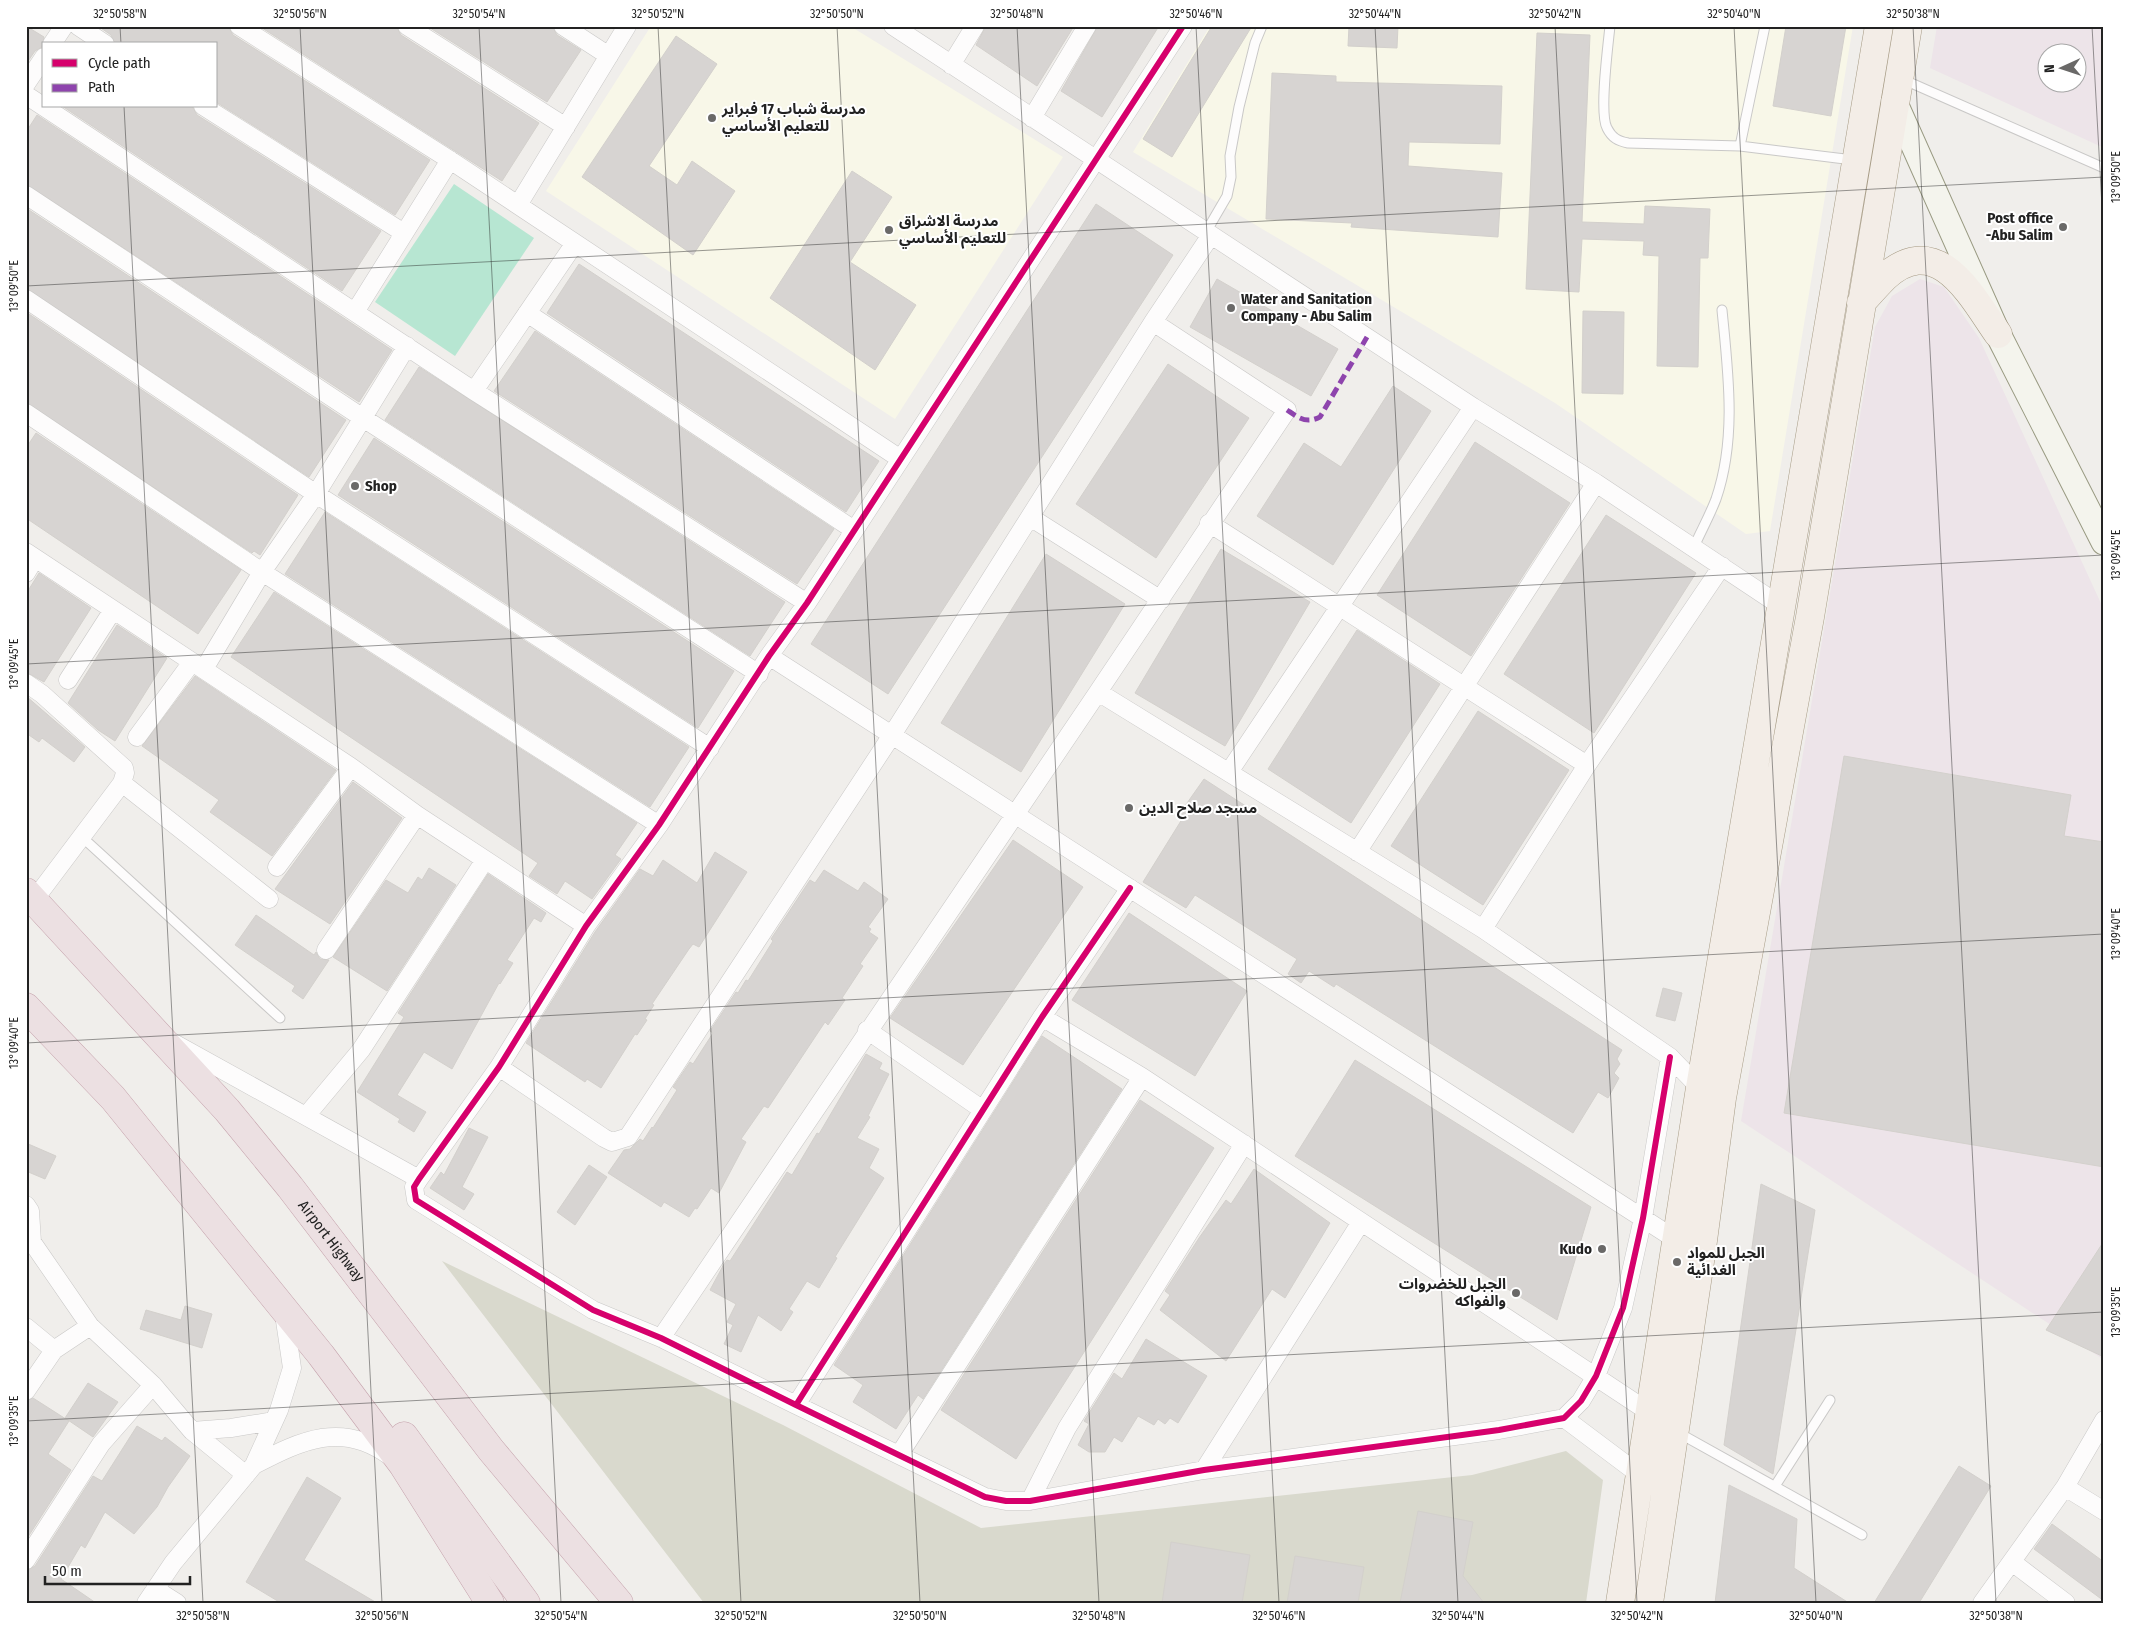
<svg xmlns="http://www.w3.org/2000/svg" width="2130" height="1629" viewBox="0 0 2130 1629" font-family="'Fira Sans Condensed','Noto Sans Arabic',sans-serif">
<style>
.industrial{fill:#ede4e9;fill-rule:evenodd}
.education{fill:#f8f7e8}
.construction{fill:#d9d9cd}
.pitch{fill:#b7e6d2}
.building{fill:#d7d4d2;stroke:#d3d0cc}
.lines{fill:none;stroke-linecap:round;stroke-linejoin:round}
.lane-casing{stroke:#c9c8c7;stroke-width:11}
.street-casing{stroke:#c9c8c7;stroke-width:19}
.secondary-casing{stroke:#999a82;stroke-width:27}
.primary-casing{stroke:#a79c86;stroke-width:29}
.highway-casing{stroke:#c5a2ac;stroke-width:29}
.lane{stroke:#fdfcfc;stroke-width:9}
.street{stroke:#fdfcfc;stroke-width:18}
.secondary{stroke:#f4f4ed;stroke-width:25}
.primary{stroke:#f3ede7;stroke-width:28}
.highway{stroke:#ece0e2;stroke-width:28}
.quiet{stroke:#8e44ad;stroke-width:5;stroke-dasharray:10 5;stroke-linecap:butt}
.cycleway-casing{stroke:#fff;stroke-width:9}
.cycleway{stroke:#d6006c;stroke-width:6}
.ticks{fill:none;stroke:#222;stroke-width:1;stroke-opacity:0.45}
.poi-dot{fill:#6a6968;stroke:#fff;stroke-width:2}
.labels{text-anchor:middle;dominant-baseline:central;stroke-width:4;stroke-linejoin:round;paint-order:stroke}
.poi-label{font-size:15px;font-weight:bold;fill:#222;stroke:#fff;text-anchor:start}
.street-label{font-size:15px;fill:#222;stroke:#fff}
.neatline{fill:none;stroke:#222;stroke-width:2}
.ticks-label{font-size:12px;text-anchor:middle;fill:#222}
</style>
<rect width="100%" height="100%" fill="#f0eeeb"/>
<!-- industrial -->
<path class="industrial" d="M 1937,26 L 2104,26 L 2104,148 L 1930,68 ZM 2048,52 L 2078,52 L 2078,82 L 2048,82 Z
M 1920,279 L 1944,287 L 1979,338 L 2104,610 L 2104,1360 L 1741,1121 L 1875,327 L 1892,296 Z"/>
<!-- education -->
<path class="education" d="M 651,26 L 850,26 L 1063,157 L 895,419 L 546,191 Z
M 1210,26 L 1853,26 L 1770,531 L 1746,534 L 1555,403 L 1133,152 Z"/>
<!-- construction -->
<path class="construction" d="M 442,1261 L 783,1425 L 981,1528 L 1472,1475 L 1566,1451 L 1603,1480 L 1586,1603 L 704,1603 Z"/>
<!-- pitch -->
<path class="pitch" d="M 454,184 L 534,238 L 455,356 L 375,302 Z"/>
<!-- building -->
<path class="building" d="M 26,26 L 44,37 L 42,47 L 35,51 L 26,64 Z
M 98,26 L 228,26 L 233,35 L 430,160 L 395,215 L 216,102 L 216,44 L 115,44 L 111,35 Z
M 259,26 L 396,26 L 401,35 L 539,123 L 502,181 Z
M 427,26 L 552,26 L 557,35 L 581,50 L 547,102 Z
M 986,26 L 1074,26 L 1037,86 L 976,45 Z
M 1098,26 L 1159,26 L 1102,117 L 1061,91 Z
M 1212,26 L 1252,26 L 1172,157 L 1143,139 Z
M 1349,26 L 1398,26 L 1397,48 L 1348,46 Z
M 1786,26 L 1846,26 L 1831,116 L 1773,106 Z
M 1537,33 L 1590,35 L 1582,222 L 1644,224 L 1645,206 L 1710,209 L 1708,258 L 1700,258 L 1698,367 L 1657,366 L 1659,256 L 1643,255 L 1644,241 L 1582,239 L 1579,292 L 1526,289 Z
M 676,36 L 717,64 L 649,166 L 677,185 L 692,161 L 735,191 L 693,255 L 582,177 Z
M 1272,73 L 1336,76 L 1336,82 L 1502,86 L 1500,144 L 1409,142 L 1408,166 L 1502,173 L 1498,237 L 1351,227 L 1352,223 L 1266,219 Z
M 62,106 L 192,106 L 197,115 L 381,231 L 342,291 Z
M 37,115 L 392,350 L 359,402 L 26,184 L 26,132 Z
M 852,171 L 892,197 L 850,262 L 916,305 L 875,370 L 770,298 Z
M 1096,204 L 1173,255 L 888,694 L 811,644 Z
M 26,208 L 346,420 L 309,477 L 26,288 Z
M 579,264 L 879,461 L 846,512 L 547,313 Z
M 1217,279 L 1338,349 L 1311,396 L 1190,327 Z
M 1583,311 L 1624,312 L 1623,394 L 1582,393 Z
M 26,312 L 298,495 L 260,555 L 254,551 L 252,553 L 26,402 Z
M 535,331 L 834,529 L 797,584 L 494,391 Z
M 1168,364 L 1249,418 L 1156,558 L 1076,504 Z
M 419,367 L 785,602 L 750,656 L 385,420 Z
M 1393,386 L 1431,411 L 1333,565 L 1257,516 L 1304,443 L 1341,467 Z
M 36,433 L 241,570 L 198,634 L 26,518 L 26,448 Z
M 374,438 L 734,671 L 698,728 L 338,495 Z
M 1475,442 L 1570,503 L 1471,656 L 1377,595 Z
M 325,512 L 689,747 L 650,807 L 285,574 Z
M 1606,515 L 1696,573 L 1594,733 L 1504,674 Z
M 1221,549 L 1310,602 L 1225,746 L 1135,693 Z
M 1046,554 L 1125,604 L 1021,772 L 941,723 Z
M 39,573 L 91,608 L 44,682 L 26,672 L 26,594 Z
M 274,592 L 637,823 L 615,855 L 621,859 L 592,899 L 565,881 L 557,894 L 529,876 L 538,863 L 231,657 Z
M 117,625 L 167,658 L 115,741 L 98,730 L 68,703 Z
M 1357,630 L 1440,684 L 1351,823 L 1268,769 Z
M 195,676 L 336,770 L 272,856 L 210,812 L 219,800 L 142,746 Z
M 26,696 L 85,747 L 74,762 L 42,738 L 39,742 L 26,733 Z
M 1478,711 L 1569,770 L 1483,905 L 1391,846 Z
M 1844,756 L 2071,795 L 2064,836 L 2104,842 L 2104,1167 L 1784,1113 Z
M 1204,779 L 1622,1050 L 1617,1059 L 1620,1064 L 1614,1073 L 1619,1078 L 1608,1098 L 1598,1092 L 1573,1133 L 1336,984 L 1334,987 L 1309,971 L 1301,983 L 1288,974 L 1297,959 L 1195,895 L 1186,908 L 1143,882 L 1184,816 L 1180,813 Z
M 353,782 L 402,818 L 330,924 L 275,889 Z
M 1013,840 L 1083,887 L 963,1065 L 890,1018 Z
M 715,852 L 747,872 L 699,947 L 693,944 L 689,949 L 652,1004 L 654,1005 L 645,1019 L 647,1020 L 637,1035 L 635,1034 L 601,1088 L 587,1079 L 585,1082 L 526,1043 L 595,932 L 640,869 L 653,876 L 663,860 L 697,883 Z
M 429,868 L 456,885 L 387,991 L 333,957 L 386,880 L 408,893 L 418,877 L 422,880 Z
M 824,870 L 858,891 L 864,882 L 888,899 L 868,927 L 871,929 L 869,932 L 878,938 L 860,964 L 863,966 L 842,998 L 845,1000 L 828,1025 L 825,1022 L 768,1108 L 764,1106 L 741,1139 L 746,1142 L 719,1193 L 711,1188 L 697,1209 L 695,1208 L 689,1217 L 664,1202 L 661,1207 L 608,1173 L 624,1150 L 630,1149 L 640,1139 L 643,1141 L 652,1127 L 653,1128 L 677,1090 L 673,1087 L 690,1062 L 693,1064 L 713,1033 L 710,1031 L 736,992 L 738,993 L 746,980 L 748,981 L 773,941 L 771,939 L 810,880 L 815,883 Z
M 488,874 L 546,913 L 541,922 L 534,918 L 507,960 L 513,963 L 500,984 L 499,983 L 452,1069 L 424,1052 L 397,1095 L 426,1112 L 414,1132 L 398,1122 L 400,1119 L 357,1092 L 404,1017 L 398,1013 Z
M 1129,913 L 1247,991 L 1195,1076 L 1072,1000 Z
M 256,915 L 314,955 L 316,952 L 320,959 L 329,960 L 303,999 L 292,991 L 295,986 L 235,945 Z
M 1663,988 L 1682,993 L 1675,1021 L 1656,1016 Z
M 1042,1036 L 1122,1089 L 923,1399 L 918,1395 L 896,1429 L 853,1402 L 863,1385 L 834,1365 Z
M 866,1054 L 882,1063 L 879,1069 L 889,1074 L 868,1116 L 870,1117 L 857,1138 L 879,1149 L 869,1168 L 884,1178 L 835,1257 L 837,1258 L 819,1288 L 807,1281 L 789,1309 L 793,1312 L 781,1331 L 758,1315 L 741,1352 L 724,1344 L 733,1325 L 727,1322 L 736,1304 L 710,1290 L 724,1264 L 727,1260 L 730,1261 L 787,1172 L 792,1175 L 817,1133 L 819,1134 Z
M 1355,1060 L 1591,1207 L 1557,1320 L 1295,1156 Z
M 1140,1100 L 1214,1148 L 1016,1459 L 941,1410 Z
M 469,1128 L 488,1137 L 462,1187 L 474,1194 L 464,1210 L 430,1188 L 441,1172 L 444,1175 Z
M 26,1143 L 56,1156 L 45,1179 L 26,1171 Z
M 589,1165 L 607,1177 L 575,1225 L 557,1212 Z
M 1254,1169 L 1330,1223 L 1285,1298 L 1272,1289 L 1226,1361 L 1160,1310 L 1170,1295 L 1165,1291 L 1199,1238 L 1226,1200 L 1231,1204 Z
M 1761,1184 L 1815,1210 L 1773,1474 L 1724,1445 Z
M 2104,1241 L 2104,1357 L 2046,1330 Z
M 185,1306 L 212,1314 L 202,1348 L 140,1329 L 146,1310 L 181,1320 Z
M 1146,1339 L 1207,1376 L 1178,1423 L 1170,1418 L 1165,1424 L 1158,1419 L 1154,1425 L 1138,1416 L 1122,1442 L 1114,1437 L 1105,1452 L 1089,1452 L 1078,1445 L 1089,1424 L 1084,1421 L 1114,1373 L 1122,1379 Z
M 88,1383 L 118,1402 L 93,1437 L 65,1418 Z
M 33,1398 L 69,1421 L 48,1454 L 71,1470 L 26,1540 L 26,1401 Z
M 137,1426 L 162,1441 L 165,1437 L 190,1456 L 168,1487 L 157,1507 L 134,1534 L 105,1512 L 85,1548 L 81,1545 L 61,1579 L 96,1603 L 26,1603 L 26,1571 L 35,1566 L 93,1476 L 102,1481 Z
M 1959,1466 L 1991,1486 L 1919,1603 L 1874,1603 Z
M 307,1477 L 341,1498 L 304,1560 L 377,1603 L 281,1603 L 246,1582 Z
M 1729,1485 L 1797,1519 L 1794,1568 L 1849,1603 L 1715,1603 Z
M 1418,1511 L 1473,1522 L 1463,1576 L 1484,1603 L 1400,1603 Z
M 2052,1524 L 2104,1562 L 2104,1601 L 2034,1549 Z
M 1171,1542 L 1250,1555 L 1242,1603 L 1162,1603 Z
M 1295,1556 L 1364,1567 L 1358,1603 L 1287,1603 Z"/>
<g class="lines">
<defs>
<path id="lane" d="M 1610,26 C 1608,46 1599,113 1607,128 C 1612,138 1618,141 1628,143 L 1740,146 L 1853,160
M 1902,79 L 2104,168
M 1740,146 L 1765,26
M 1206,232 L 1227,196 L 1231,177 L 1230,156 L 1239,107 L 1255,43 L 1262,26
M 1694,547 C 1701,531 1710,515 1716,499 C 1737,438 1728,372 1722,310
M 82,837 L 280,1018
M 1677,1432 L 1862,1535
M 1775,1486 L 1830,1400"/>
<path id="street" d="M 78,26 L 105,44
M 239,26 L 450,160 L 899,458
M 407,26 L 566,127
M 563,26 L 609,56
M 893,26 L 1473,407 L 1596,483 L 1781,606
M 52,44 L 64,26
M 951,65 L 975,26
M 26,84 L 44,57
M 26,95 L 474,391 L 807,603
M 203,106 L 404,233
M 1032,118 L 1087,26
M 26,195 L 363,418 L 759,674
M 518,205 L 627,26
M 26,299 L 316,494 L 710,748
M 355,312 L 450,160
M 527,313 L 854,530
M 474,391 L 575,243
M 26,413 L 262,572 L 659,825
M 1030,517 L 1161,600
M 1209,523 L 1587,765
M 26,552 L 351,767 L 417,815 L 586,926
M 26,573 L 35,558
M 769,656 L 1675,1239
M 204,669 L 262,572 L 316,494 L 407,346
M 68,680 L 113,610
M 26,683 L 42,694 L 124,768 L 125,773 L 122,783
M 1098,692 L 1287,410 L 1153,322
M 137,737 L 192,662
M 1229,772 L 1473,407
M 1357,852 L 1596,483
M 277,867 L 351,767
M 1130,888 L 1042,1017 L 796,1405 L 661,1338 L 593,1310 L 416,1200 L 414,1187 L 419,1179 L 499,1067 L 586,926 L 659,825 L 769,656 L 807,603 L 1183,26
M 34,900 L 122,783 L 269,899
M 1483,929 L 1587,765 L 1722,566
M 326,950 L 417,815
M 1042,1017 L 1142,1077 L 1649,1412
M 867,1030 L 983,1110
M 172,1042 L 419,1179
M 499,1067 L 604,1138 L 612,1142 L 628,1137 L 892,735 L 1153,322 L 1211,235
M 306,1116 L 361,1050 L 485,860
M 26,1205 L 30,1211 L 32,1242 L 90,1326 L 153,1385 L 192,1431 L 246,1475
M 26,1327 L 54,1350
M 661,1338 L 1098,692 L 1483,929 L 1670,1057 L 1700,1088 L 1706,1091
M 26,1391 L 54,1350 L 90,1326
M 796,1405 L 985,1497 L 1006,1501 L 1030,1501 L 1204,1470 L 1499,1430 L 1564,1418 L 1581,1401 L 1596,1376 L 1623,1308 L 1643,1218 L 1670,1057
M 1564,1418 L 1640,1475
M 192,1431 L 231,1428 L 274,1421
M 899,1455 L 1142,1077
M 254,1465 C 302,1440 342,1421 390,1456
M 1204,1470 L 1361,1222
M 2065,1487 L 2104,1511
M 1030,1501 L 1067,1428 L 1244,1144
M 26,1560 L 101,1444 L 153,1385
M 2012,1562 L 2066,1603
M 155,1589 L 177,1603
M 146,1603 L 173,1563 L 254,1465 L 279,1410 L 292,1368 L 284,1314
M 1982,1603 L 2065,1487 L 2104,1420"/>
<path id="secondary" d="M 1894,101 L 1998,334 L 2104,542"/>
<path id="primary" d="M 1861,303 C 1869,294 1877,285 1885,277 C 1938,229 1972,297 1998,334
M 1620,1603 L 1700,1088 L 1879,26
M 1649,1603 L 1702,1248 L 1722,1098 L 1810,617 L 1908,26"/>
<g id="highway">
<path id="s1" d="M 26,892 L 227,1110 L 290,1187 L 491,1450 L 619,1603"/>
<path d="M 26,1007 L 113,1098 L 321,1355 L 403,1465 L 490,1603"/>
<path d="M 404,1436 L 526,1603"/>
</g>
</defs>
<!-- lane casing -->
<use href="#lane" class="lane-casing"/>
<!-- street casing -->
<use href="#street" class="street-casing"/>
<!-- secondary casing -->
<use href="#secondary" class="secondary-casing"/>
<!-- primary casing -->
<use href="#primary" class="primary-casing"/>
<!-- highway casing -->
<use href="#highway" class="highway-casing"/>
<!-- lane -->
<use href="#lane" class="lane"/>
<!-- street -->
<use href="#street" class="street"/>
<!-- secondary -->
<use href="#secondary" class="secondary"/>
<!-- primary -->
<use href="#primary" class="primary"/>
<!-- highway -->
<use href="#highway" class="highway"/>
<!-- quiet -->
<path class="quiet" d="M 1287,410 C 1299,418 1306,424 1320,417 L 1367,337"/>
<defs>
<path id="cycleway" d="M 1130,888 L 1042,1017 L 796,1405 L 661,1338 L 593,1310 L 416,1200 L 414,1187 L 419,1179 L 499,1067 L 586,926 L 659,825 L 769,656 L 807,603 L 1183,26
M 796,1405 L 985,1497 L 1006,1501 L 1030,1501 L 1204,1470 L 1499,1430 L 1564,1418 L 1581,1401 L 1596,1376 L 1623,1308 L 1643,1218 L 1670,1057"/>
</defs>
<!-- cycleway casing -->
<use href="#cycleway" class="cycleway-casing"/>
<!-- cycleway -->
<use href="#cycleway" class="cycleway"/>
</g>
<!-- ticks -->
<path class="ticks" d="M 120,26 L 121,44M 300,26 L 382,1603M 479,26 L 561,1603M 658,26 L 741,1603M 837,26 L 920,1603M 1017,26 L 1099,1603M 1196,26 L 1279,1603M 1375,26 L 1458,1603M 1555,26 L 1637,1603M 1734,26 L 1816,1603M 1913,26 L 1996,1603M 2092,26 L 2104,243M 124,106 L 203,1603M 26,286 L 2104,177M 26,664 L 2104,555M 26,1043 L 2104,934M 26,1421 L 2104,1312"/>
<!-- markers -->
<g class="poi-dot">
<circle cx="712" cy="118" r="5"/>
<circle cx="2063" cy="227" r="5"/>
<circle cx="889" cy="230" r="5"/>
<circle cx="1231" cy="308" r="5"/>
<circle cx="355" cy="486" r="5"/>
<circle cx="1129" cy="808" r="5"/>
<circle cx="1602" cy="1249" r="5"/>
<circle cx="1677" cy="1262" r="5"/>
<circle cx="1516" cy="1293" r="5"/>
</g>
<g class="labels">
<!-- poi labels -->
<g class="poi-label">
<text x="722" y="109">مدرسة شباب 17 فبراير<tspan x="722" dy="17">للتعليم الأساسي</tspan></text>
<text x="2053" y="218" text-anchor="end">Post office<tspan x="2053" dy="17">-Abu Salim</tspan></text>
<text x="899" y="221">مدرسة الاشراق<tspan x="899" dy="17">للتعليم الأساسي</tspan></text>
<text x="1241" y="299">Water and Sanitation<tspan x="1241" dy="17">Company - Abu Salim</tspan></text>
<text x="365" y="486">Shop</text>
<text x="1139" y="808">مسجد صلاح الدين</text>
<text x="1592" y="1249" text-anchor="end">Kudo</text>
<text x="1687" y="1253">الجبل للمواد<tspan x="1687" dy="17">الغدائية</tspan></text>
<text x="1506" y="1284" text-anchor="end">الجبل للخضروات<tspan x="1506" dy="17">والفواكه</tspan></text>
</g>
<!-- street labels -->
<g class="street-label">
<text stroke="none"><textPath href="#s1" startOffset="464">Airport Highway</textPath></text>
</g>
</g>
<!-- border -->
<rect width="2130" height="1629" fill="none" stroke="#ffffff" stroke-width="55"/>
<!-- legend -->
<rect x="42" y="42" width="175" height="65" fill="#ffffff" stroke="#a7a7a7"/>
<rect x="52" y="59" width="25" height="8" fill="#d6006c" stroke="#a7a7a7"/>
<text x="88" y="68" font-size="15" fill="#222222">Cycle path</text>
<rect x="52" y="84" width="25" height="8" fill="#8e44ad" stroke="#a7a7a7"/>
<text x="88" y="92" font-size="15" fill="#222222">Path</text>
<!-- north arrow -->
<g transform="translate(2062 68) rotate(267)"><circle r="24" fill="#ffffff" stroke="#a7a7a7"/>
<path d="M0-4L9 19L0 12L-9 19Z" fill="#6a6968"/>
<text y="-8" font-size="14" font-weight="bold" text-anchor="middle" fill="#222222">N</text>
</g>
<!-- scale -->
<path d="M45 1576v8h145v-8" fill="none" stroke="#222222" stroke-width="2.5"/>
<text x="52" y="1576" font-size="15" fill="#222222" stroke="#ffffff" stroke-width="4" paint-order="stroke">50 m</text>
<rect x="28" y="28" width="2074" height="1574" class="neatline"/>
<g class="ticks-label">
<text x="120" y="18">32°50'58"N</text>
<text x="300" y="18">32°50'56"N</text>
<text x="479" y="18">32°50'54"N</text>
<text x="658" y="18">32°50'52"N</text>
<text x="837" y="18">32°50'50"N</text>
<text x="1017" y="18">32°50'48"N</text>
<text x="1196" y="18">32°50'46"N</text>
<text x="1375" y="18">32°50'44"N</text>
<text x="1555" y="18">32°50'42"N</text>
<text x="1734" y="18">32°50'40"N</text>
<text x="1913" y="18">32°50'38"N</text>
<text transform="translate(2116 177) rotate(-90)" y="4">13°09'50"E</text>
<text transform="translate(14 286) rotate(-90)" y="4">13°09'50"E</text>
<text transform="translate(2116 555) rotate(-90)" y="4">13°09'45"E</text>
<text transform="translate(14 664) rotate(-90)" y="4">13°09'45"E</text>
<text transform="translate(2116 934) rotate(-90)" y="4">13°09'40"E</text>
<text transform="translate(14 1043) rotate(-90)" y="4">13°09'40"E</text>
<text transform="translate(2116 1312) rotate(-90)" y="4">13°09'35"E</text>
<text transform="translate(14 1421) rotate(-90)" y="4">13°09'35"E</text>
<text x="203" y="1620">32°50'58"N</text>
<text x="382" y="1620">32°50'56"N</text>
<text x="561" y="1620">32°50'54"N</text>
<text x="741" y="1620">32°50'52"N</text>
<text x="920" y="1620">32°50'50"N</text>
<text x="1099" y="1620">32°50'48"N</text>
<text x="1279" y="1620">32°50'46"N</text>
<text x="1458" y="1620">32°50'44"N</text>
<text x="1637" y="1620">32°50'42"N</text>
<text x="1816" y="1620">32°50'40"N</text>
<text x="1996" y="1620">32°50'38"N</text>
</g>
</svg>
